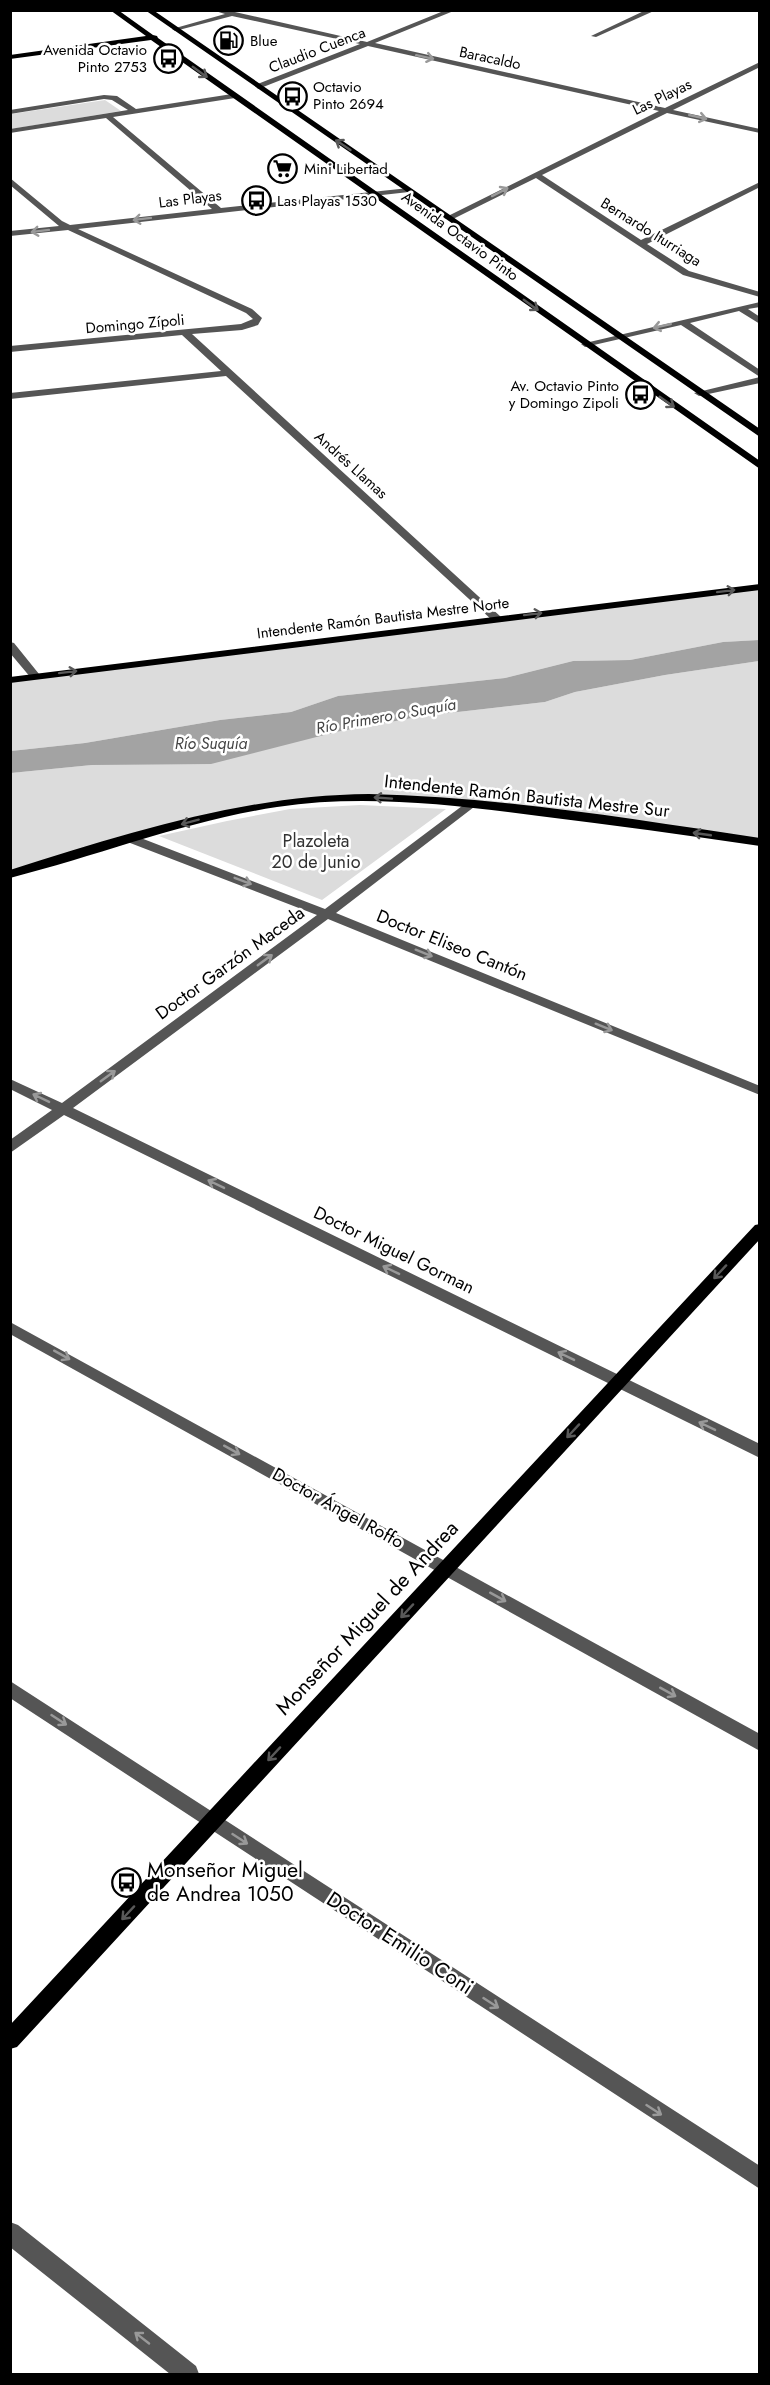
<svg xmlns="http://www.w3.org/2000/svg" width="770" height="2385" viewBox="0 0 770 2385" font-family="Jost,sans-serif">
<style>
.green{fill:#dcdcdc}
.water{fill:#a3a3a3}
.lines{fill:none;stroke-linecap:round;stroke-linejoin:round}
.minor{fill:#555;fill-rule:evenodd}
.major{fill:#000;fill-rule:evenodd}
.oneway{stroke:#999}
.oneway2{stroke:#595959}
.labels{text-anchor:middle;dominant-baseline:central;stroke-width:5;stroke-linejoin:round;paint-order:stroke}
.far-poi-label{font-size:15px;fill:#000;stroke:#fff;text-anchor:start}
.far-street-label{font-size:15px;fill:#000;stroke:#fff}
.far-water-label{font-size:16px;font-style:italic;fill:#444;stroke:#fff}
.street-label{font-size:18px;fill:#000;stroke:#fff}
.park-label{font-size:18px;fill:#333;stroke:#fff}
.near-street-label{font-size:21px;fill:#000;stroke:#fff}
.near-poi-label{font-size:21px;fill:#000;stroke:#fff;text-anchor:start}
</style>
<rect width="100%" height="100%" fill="#fff"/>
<!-- green -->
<path class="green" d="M 105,100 L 121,111 L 11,129 L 11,114 Z
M 759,587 L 759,640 L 723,642 L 630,660 L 573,661 L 505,678 L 338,696 L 291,712 L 220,720 L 85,743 L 11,751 L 11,680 Z
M 759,661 L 759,842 L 470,804 L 318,799 L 204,818 L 11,874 L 11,773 L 92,765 L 336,732 L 423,716 L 545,702 L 575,692 L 665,675 Z
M 360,805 L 446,809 L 322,900 L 159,836 L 227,821 L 290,809 Z"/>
<!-- water -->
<path class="water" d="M 759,640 L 759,661 L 665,675 L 575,692 L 545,702 L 423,716 L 336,732 L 211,764 L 92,765 L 11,773 L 11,751 L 85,743 L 220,720 L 291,712 L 338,696 L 505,678 L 573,661 L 630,660 L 723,642 Z"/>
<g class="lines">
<!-- minor -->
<path class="minor" d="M 212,10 L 226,10 L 367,42 L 446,10 L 456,10 L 375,43 L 665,108 L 760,62 L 760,67 L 673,110 L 760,129 L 760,133 L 667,113 L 542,175 L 641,240 L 760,182 L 760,187 L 647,244 L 689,271 L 760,292 L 760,297 L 683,275 L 536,178 L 451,220 L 444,218 L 659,111 L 368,46 L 258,89 L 255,85 L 360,44 L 232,16 L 175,31 L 172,29 L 225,14 Z
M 646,10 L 656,10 L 596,37 L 591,36 Z
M 232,94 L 235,98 L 113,117 L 221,208 L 409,188 L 413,190 L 409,192 L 78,229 L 252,309 L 262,318 L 258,325 L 242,330 L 192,334 L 501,617 L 501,621 L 493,621 L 226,376 L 10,399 L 10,393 L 221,371 L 182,335 L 10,352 L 10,346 L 241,324 L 253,319 L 246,313 L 68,230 L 10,236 L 10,231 L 59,226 L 10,185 L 10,178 L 62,221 L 70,225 L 212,209 L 106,118 L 10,133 L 10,129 L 128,110 L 112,100 L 104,99 L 10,114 L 10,110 L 104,95 L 117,96 L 136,109 Z
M 760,302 L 760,307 L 748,309 L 760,317 L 760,324 L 739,311 L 690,323 L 760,370 L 760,377 L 681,325 L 585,347 L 581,344 Z
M 760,377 L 760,383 L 699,396 L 694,393 Z
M 10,642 L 14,643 L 39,674 L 39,678 L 31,678 L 10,653 Z
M 470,800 L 474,801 L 474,807 L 336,913 L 760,1086 L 760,1095 L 328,919 L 73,1108 L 760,1444 L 760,1458 L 64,1115 L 10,1153 L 10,1140 L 52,1110 L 10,1089 L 10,1079 L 62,1103 L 317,915 L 125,841 L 123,838 L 125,835 L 133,835 L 325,909 Z
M 10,1322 L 760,1734 L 760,1751 L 10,1334 Z
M 10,1681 L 760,2166 L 760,2189 L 10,1698 Z
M 10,2222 L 18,2225 L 196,2366 L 199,2374 L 170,2374 L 10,2247 Z"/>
<!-- major -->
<path class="major" d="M 110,10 L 118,10 L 153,35 L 157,36 L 158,38 L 760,461 L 760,469 L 151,40 L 10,59 L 10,55 L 146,36 Z
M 145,10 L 153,10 L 760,429 L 760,437 Z
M 760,584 L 760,590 L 10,683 L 10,677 Z
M 369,794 C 500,797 631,819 760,838 L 760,846 C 686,835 613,825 539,816 C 453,805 365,794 277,807 C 185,821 100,855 10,878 L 10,870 C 128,833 245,795 369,794 Z
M 760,1224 L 760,1239 L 17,2047 L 10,2049 L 10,2025 L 755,1225 Z"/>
</g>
<!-- one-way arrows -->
<defs><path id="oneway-shaft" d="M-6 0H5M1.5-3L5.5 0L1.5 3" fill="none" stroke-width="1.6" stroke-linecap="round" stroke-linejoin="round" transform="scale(1.5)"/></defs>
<g class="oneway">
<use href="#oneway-shaft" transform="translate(425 57) rotate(12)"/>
<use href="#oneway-shaft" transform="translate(698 117) rotate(13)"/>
<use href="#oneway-shaft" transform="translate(500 192) rotate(-27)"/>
<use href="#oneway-shaft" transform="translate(142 219) rotate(173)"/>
<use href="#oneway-shaft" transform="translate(40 231) rotate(173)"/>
<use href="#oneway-shaft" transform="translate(662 326) rotate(167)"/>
<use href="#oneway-shaft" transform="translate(243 881) rotate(21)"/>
<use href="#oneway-shaft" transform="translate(424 953) rotate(22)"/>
<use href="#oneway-shaft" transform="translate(265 960) rotate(-36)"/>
<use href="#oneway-shaft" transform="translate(604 1027) rotate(22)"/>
<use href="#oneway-shaft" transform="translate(108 1076) rotate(-36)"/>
<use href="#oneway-shaft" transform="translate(41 1098) rotate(-154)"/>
<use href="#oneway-shaft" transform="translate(216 1184) rotate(-154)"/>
<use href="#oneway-shaft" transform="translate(391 1270) rotate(-154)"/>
<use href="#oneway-shaft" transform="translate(62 1355) rotate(29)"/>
<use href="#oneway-shaft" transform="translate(566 1356) rotate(-154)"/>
<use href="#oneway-shaft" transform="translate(707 1426) rotate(-154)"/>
<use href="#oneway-shaft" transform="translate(232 1450) rotate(29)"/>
<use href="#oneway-shaft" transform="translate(498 1597) rotate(29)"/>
<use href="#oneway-shaft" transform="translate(668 1692) rotate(29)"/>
<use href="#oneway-shaft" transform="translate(59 1720) rotate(33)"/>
<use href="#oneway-shaft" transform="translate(240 1839) rotate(33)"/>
<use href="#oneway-shaft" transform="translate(491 2003) rotate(33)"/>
<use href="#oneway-shaft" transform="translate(654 2110) rotate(33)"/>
<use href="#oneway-shaft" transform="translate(142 2338) rotate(-142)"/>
</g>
<g class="oneway2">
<use href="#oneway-shaft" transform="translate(200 72) rotate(36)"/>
<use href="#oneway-shaft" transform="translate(343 145) rotate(-146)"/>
<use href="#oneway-shaft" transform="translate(531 305) rotate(36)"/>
<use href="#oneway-shaft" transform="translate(667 402) rotate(35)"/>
<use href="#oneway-shaft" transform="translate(726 591) rotate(-7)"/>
<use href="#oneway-shaft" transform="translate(533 614) rotate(-7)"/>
<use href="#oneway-shaft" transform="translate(68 672) rotate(-7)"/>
<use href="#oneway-shaft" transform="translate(383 798) rotate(-176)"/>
<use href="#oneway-shaft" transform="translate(190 822) rotate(165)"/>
<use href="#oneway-shaft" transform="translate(702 834) rotate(-172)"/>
<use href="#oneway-shaft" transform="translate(720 1272) rotate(133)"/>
<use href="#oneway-shaft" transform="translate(573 1431) rotate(133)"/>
<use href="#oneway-shaft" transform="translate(407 1611) rotate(133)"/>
<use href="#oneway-shaft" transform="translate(274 1754) rotate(133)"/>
<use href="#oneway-shaft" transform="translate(128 1913) rotate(133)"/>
</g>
<!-- icons -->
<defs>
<symbol id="fuel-ring" viewBox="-11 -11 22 22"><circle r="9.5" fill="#fff" stroke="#000" stroke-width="1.5"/><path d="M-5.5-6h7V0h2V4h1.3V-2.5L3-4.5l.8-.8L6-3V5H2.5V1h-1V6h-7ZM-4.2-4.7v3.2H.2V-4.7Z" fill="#000"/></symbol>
<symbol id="bus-ring" viewBox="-11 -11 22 22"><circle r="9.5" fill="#fff" stroke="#000" stroke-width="1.5"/><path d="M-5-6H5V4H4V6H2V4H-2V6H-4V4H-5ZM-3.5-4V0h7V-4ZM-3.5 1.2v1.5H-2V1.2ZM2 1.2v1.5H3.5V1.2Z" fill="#000"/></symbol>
<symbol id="supermarket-ring" viewBox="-11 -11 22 22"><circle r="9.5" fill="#fff" stroke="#000" stroke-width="1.5"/><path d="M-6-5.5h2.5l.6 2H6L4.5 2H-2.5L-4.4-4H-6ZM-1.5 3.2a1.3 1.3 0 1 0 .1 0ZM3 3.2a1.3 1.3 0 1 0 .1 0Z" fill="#000"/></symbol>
</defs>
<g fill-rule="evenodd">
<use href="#fuel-ring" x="212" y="24" width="33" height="33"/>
<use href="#bus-ring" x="152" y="42" width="33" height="33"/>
<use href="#bus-ring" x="276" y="80" width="33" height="33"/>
<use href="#supermarket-ring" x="266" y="152" width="33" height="33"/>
<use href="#bus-ring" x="240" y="184" width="33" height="33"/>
<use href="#bus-ring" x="624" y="378" width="33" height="33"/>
<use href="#bus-ring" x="110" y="1866" width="33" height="33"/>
</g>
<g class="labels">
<!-- far-poi labels -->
<g class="far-poi-label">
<text x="250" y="41">Blue</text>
<text x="147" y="50" text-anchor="end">Avenida Octavio<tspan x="147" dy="17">Pinto 2753</tspan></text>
<text x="313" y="87">Octavio<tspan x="313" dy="17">Pinto 2694</tspan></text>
<text x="304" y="169">Mini Libertad</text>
<text x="277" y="201">Las Playas 1530</text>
<text x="619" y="386" text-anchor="end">Av. Octavio Pinto<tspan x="619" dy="17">y Domingo Zipoli</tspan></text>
</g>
<!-- far-street labels -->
<g class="far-street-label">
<text transform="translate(317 50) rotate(-21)">Claudio Cuenca</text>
<text transform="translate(490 58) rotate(12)">Baracaldo</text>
<text transform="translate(662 97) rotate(-26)">Las Playas</text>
<text transform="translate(190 199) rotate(-7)">Las Playas</text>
<text transform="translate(651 232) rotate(32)">Bernardo Iturriaga</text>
<text transform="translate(460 236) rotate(36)">Avenida Octavio Pinto</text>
<text transform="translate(135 324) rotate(-5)">Domingo Zípoli</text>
<text transform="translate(351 465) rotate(42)">Andrés Llamas</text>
<text transform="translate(383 618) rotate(-7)">Intendente Ramón Bautista Mestre Norte</text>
</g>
<!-- far-water labels -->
<g class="far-water-label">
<text transform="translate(386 716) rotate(-10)">Río Primero o Suquía</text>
<text x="211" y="743">Río Suquía</text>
</g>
<!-- street labels -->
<g class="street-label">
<text transform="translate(527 796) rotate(6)">Intendente Ramón Bautista Mestre Sur</text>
<text transform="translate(452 945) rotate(22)">Doctor Eliseo Cantón</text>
<text transform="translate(230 963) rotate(-36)">Doctor Garzón Maceda</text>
<text transform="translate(394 1250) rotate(26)">Doctor Miguel Gorman</text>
<text transform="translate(338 1508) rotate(29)">Doctor Ángel Roffo</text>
</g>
<!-- park labels -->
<g class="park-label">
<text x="316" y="841">Plazoleta<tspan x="316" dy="21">20 de Junio</tspan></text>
</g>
<!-- near-street labels -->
<g class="near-street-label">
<text transform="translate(367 1618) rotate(-47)">Monseñor Miguel de Andrea</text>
<text transform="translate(400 1943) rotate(33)">Doctor Emilio Coni</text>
</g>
<!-- near-poi labels -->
<g class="near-poi-label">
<text x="147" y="1870">Monseñor Miguel<tspan x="147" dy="24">de Andrea 1050</tspan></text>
</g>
</g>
<!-- border -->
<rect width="770" height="2385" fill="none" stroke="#000000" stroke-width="24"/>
</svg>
